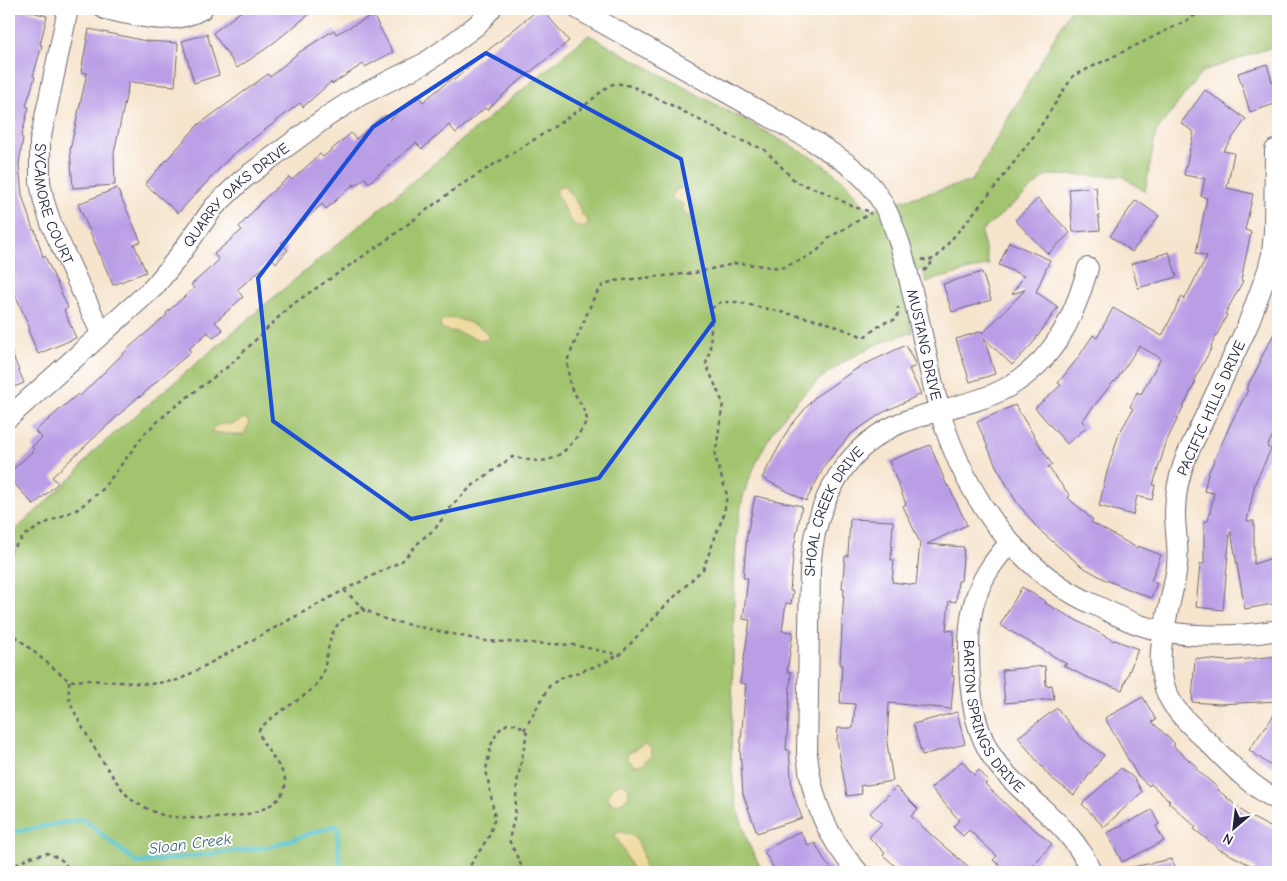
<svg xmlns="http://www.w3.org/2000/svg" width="1287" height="881" viewBox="0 0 1287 881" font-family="'Comic Neue',sans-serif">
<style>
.green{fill:#a2c46e;stroke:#627354}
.sand{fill:#eeda9e;stroke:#887e6c}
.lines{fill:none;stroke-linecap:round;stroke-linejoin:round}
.stream{stroke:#58c5ce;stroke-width:4.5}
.building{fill:#b99ee6}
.minor-casing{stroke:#6c666e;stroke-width:22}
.path{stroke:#6c666e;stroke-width:2.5;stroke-dasharray:4 4;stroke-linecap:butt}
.minor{stroke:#fff;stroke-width:20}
.marked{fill:none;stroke:#1d4ed8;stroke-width:4;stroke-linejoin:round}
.labels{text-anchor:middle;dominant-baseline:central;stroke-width:4;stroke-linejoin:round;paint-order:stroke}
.street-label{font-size:15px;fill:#22223b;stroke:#fff}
.water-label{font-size:16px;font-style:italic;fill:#386376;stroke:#fff}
</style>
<rect width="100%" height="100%" fill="#fff"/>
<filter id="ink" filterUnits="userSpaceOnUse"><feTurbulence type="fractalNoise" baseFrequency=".02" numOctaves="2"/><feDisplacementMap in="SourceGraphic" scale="10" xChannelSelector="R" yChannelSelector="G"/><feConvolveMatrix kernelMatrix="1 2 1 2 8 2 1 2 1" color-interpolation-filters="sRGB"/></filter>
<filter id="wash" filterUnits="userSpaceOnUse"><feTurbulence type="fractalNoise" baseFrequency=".0096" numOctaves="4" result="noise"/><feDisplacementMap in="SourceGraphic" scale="20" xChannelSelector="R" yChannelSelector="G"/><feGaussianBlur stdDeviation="1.12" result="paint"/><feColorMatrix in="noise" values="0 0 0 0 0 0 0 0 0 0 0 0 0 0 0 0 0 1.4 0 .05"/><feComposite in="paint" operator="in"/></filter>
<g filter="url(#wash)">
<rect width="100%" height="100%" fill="#f6e4cd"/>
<!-- green -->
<path class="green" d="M 1071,9 L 1278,9 L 1278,49 L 1272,47 L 1202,72 L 1156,132 L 1145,192 L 1122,176 L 1047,175 L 981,232 L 989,265 L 926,282 L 923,269 L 899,276 L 913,332 C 843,350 782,400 754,468 C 751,476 747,484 744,493 C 739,514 736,535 735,557 L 731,764 L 736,804 L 748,843 L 763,872 L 9,872 L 9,536 L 74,476 L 94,451 L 261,308 L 552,65 L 589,35 L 817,160 L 844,181 L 868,210 L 972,181 Z"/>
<!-- sand -->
<path class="sand" d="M 562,186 L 566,187 C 568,196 573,196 577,203 C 582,211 577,212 588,220 L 588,225 L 583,228 C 568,226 563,204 556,192 L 558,188 Z
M 681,188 L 690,191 L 691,200 L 695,209 L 690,216 L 686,216 L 684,213 L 682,203 L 673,200 L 671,197 L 676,190 Z
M 450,318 C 460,318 485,327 489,336 L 486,340 L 480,340 L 457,332 L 442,329 L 440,324 L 443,320 Z
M 244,418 L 248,420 L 249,424 L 244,434 L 239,435 L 211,432 C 215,422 223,425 232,424 C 236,423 240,420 244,418 Z
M 644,745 L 648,746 L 652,752 L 652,755 L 641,765 L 635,766 L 627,758 L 627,754 Z
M 622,783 C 637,790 626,805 612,804 L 608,797 C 611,790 614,785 622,783 Z
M 620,832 C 625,833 631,834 635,838 C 641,845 645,861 644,870 L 641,872 L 636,872 C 625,862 625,847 615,837 L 616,833 Z"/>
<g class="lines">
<!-- stream -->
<path class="stream" d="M 9,833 L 83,819 L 137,863 L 269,847 L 337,825 L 340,868 L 346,872"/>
</g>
<g id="blocks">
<!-- building -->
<path class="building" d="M 9,9 L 21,9 L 47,16 L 40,45 L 42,45 L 33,76 L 35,77 L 26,106 L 29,107 L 21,137 L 23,138 L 19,164 L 22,195 L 33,230 L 35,230 L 43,257 L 45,256 L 68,308 L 64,310 L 76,338 L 38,354 L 28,330 L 30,329 L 9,280 Z
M 244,9 L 316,9 L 267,48 L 237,68 L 213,33 Z
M 539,9 L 542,9 L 569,41 L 513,86 L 487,110 L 485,108 L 456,133 L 449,125 L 422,149 L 416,143 L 369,183 L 365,178 L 355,186 L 354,184 L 326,209 L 322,204 L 281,243 L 288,250 L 276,263 L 273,259 L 237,290 L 243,297 L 215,322 L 223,330 L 213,338 L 208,332 L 189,349 L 191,352 L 167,372 L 140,397 L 139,396 L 52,477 L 58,483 L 34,505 L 9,478 L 9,473 L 34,450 L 32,447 L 42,438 L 35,431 L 78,394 L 80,396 L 132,345 L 167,315 L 166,313 L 194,288 L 191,285 L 219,260 L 214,254 L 242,230 L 239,227 L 265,198 L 289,177 L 292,180 L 320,154 L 323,157 L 351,133 L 356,139 L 385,115 L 390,120 L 417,95 L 423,102 L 452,78 L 454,80 L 481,56 Z
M 373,15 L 393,52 L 365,67 L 363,64 L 332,84 L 331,82 L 303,107 L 300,103 L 262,132 L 232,155 L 178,213 L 145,184 L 198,125 L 216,112 L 268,74 L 270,77 L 298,53 L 334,30 L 336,34 Z
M 89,29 L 146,41 L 178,43 L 175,86 L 129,82 L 114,153 L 115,185 L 73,188 L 70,150 L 87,73 L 81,72 Z
M 207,34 L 219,75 L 194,83 L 182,41 Z
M 1267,64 L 1278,103 L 1250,112 L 1238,73 Z
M 1205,90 L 1246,119 L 1223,151 L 1234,153 L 1227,188 L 1253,194 L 1245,230 L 1251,232 L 1241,280 L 1243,281 L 1225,314 L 1227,315 L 1211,346 L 1212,347 L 1194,380 L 1196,381 L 1167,440 L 1153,485 L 1155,485 L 1152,500 L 1137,496 L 1133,515 L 1099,506 L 1107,472 L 1119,434 L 1133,409 L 1130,407 L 1137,392 L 1141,394 L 1161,358 L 1139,346 L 1115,382 L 1114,381 L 1082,421 L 1087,427 L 1067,444 L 1035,408 L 1061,385 L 1058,383 L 1078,358 L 1093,335 L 1097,338 L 1113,308 L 1162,336 L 1182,296 L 1184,300 L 1207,256 L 1196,253 L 1207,198 L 1201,196 L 1205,179 L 1184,175 L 1194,132 L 1181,123 Z
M 1096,187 L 1100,230 L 1073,232 L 1069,189 Z
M 117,188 L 141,242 L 134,244 L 146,272 L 113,285 L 78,204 Z
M 1038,199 L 1070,233 L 1048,254 L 1015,220 Z
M 1136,200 L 1159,216 L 1132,252 L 1110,236 Z
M 1009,242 L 1050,260 L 1036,292 L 1058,307 L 1033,343 L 1012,365 L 984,338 L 995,374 L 970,382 L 956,339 L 982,331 L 983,333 L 1025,290 L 1012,294 L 1024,276 L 999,265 Z
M 1169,252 L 1177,277 L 1138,288 L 1131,264 Z
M 982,272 L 991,300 L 952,312 L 943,284 Z
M 1278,326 L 1278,425 L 1267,447 L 1271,449 L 1255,483 L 1247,521 L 1254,521 L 1254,564 L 1278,556 L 1278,603 L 1245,609 L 1231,532 L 1230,532 L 1223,610 L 1196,607 L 1200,564 L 1204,564 L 1204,521 L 1208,521 L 1214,493 L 1204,491 L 1208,474 L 1231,423 L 1248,390 L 1246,389 L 1261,361 L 1260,360 Z
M 906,345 L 916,366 L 909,369 L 921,394 L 882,413 L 851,434 L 826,463 L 806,501 L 762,478 L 789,428 L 815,397 L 859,367 Z
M 9,346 L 24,383 L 9,389 Z
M 1015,405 L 1052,465 L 1048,467 L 1070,496 L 1068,498 L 1093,520 L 1091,522 L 1137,548 L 1138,546 L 1161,555 L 1151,581 L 1157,583 L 1151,598 L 1106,580 L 1081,566 L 1038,529 L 1016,501 L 996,466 L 977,422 Z
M 930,445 L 947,486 L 948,485 L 967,525 L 927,544 L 964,547 L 961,581 L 958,581 L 956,602 L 949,601 L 946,630 L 954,631 L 952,676 L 954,676 L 951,709 L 889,703 L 887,743 L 893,781 L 860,786 L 862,794 L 847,796 L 837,741 L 838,728 L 853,728 L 855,704 L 840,703 L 842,664 L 840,664 L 844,588 L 842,588 L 845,556 L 848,556 L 850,519 L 893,521 L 891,560 L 894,560 L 892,582 L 916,585 L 920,543 L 903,506 L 906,504 L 889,461 Z
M 755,496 L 802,506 L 794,547 L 790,591 L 793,591 L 791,604 L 786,603 L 782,631 L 793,632 L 787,672 L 791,672 L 786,750 L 789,750 L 792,790 L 802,818 L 757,833 L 743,794 L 740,751 L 746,684 L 740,683 L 750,620 L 743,619 L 748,578 L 743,578 L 747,535 Z
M 1022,587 L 1046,602 L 1045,603 L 1114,641 L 1115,640 L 1138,649 L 1122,690 L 1086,677 L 1063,665 L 1067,664 L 1000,625 Z
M 1278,656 L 1278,701 L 1219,704 L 1192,702 L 1195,658 L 1227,661 Z
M 1045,666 L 1046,686 L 1052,685 L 1054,699 L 1005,703 L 1002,670 Z
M 1143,697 L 1156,720 L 1152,722 L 1175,744 L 1173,746 L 1197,767 L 1196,769 L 1219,789 L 1218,790 L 1247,815 L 1278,831 L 1278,872 L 1254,872 L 1256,868 L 1219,849 L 1194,829 L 1196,827 L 1168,802 L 1170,801 L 1151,784 L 1149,786 L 1137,775 L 1105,718 Z
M 1057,708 L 1081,738 L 1104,755 L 1074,795 L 1050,777 L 1018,737 Z
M 1278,709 L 1278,771 L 1249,750 Z
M 957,712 L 965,744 L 922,755 L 913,724 Z
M 962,761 L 974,775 L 979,770 L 988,781 L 985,784 L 1014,812 L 1052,844 L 1027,872 L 1008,872 L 993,860 L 997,856 L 969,830 L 963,836 L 953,827 L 959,820 L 931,788 Z
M 1121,768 L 1135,779 L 1142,792 L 1104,827 L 1082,804 Z
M 896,787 L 918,809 L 911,816 L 940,843 L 975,872 L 902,872 L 883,855 L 885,853 L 869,837 L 882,824 L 870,813 Z
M 1152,810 L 1159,824 L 1156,826 L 1164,841 L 1122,862 L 1107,833 Z
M 800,831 L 808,846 L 815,843 L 826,863 L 835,872 L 776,872 L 764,851 Z
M 1172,859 L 1175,872 L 1133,872 L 1132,867 Z"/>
</g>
</g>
<g filter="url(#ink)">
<use href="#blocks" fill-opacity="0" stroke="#6c666e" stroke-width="1"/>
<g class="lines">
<defs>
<g id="minor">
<path id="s1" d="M 68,9 L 40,141 L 40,182 L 44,202 L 52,226 L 101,333"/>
<path d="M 105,9 C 137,16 172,27 202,9"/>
<path id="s2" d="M 578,9 L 813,141 C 836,156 861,170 877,194 C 899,227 907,270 916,308 C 927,353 934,401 951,444 C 979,515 1027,575 1097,606 C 1112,613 1127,621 1143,626 C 1183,639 1237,637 1278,630"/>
<path d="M 1275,150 L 1274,232 L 1272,254 L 1268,270 L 1247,327 L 1186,457 C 1179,475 1175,493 1175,513 C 1175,531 1179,548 1177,566 C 1172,610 1146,661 1172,703 C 1182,719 1198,732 1211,745 C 1232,766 1251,787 1278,800"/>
<path id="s3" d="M 9,417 L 154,287 L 176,260 L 214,207 L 243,179 L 328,116 L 359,96 L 425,63 L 445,49 L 477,25 L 491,9"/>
<path id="s4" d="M 1009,543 C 996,559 984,574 977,594 C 970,612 969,631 969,650 C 969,690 973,734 999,766 C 1029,802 1074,827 1091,872"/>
<path id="s5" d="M 858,872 C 827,838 811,799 807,754 L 810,569 C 814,504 845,441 911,419 C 943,408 978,404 1008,387 C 1055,360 1074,317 1088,268"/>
</g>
</defs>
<!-- minor casing -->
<use href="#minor" class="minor-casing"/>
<!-- path -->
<path class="path" d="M 922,259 L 927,261 L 936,258 L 996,186 L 1036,133 L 1073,76 L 1190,19 L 1203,9 L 1223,14 L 1234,9
M 924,271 L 931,264 L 931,261
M 9,553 L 25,535 L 48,522 L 78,509 L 102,490 L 146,432 L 173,408 L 230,365 L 290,306 L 384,242 L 456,188 L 548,131 L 583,107 L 608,86 L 616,83 L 631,86 L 671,105 L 728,135 L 765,150 L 796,182 L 824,192 L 854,207 L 868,211
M 344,590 L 365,610 L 387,620 L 485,641 L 574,645 L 620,655 L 665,606 L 703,569 L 724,514 L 727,495 L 715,456 L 723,403 L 706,364 L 710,349 L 712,308 L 721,302 L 737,302 L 825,322 L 864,337 L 883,323 L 897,319 L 898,307
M 9,631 L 69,681 L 89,680 L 150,684 L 179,680 L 344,590 L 402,561 L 421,540 L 435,529 L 453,504 L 472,486 L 512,457 C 522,458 537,463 547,460 C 565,456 580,435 587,419 L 582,406 L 570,386 L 567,361 L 595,295 L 603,285 L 613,281 L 694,273 L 737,263 L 781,268 L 801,260 L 817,251 L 830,237 L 871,213
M 69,681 C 69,689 68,697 71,704 C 77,721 119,791 132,800 C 139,805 159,815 167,816 C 196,820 275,823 285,787 C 290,771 260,748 259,730 C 275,711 299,703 316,685 C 331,667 323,638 341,621 C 347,616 358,613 365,610
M 524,730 L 550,685 L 561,678 L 602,664 L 618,655
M 9,869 L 30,857 L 48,853 L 65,862 L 69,872
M 373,872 L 378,872
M 466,872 L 489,836 L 495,818 L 486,770 L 491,745 L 498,731 L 507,724 L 518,724 L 527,733 L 517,783 L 515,814 L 509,840 L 521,865 L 526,872"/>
<!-- minor -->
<use href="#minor" class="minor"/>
</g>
</g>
<!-- marked area -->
<path class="marked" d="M 486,53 L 681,159 L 714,321 L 599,478 L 411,519 L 273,421 L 258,278 L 373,127 Z"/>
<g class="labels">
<!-- street labels -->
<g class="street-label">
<text stroke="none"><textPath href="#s3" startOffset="319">QUARRY OAKS DRIVE</textPath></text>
<text stroke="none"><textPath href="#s1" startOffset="200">SYCAMORE COURT</textPath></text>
<text stroke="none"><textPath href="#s2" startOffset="512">MUSTANG DRIVE</textPath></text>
<text transform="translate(1211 408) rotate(-66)">PACIFIC HILLS DRIVE</text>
<text stroke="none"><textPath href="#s5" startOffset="379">SHOAL CREEK DRIVE</textPath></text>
<text stroke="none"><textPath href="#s4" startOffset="190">BARTON SPRINGS DRIVE</textPath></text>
</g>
<!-- water labels -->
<g class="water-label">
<text transform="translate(190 844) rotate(-7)">Sloan Creek</text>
</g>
</g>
<!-- margin -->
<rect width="1287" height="881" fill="none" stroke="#fff" stroke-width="30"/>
<!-- north arrow -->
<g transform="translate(1234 828) rotate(208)" stroke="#ffffff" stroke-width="4" paint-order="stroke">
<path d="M0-4L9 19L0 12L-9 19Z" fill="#22223b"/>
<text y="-8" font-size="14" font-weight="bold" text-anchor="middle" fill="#22223b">N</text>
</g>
</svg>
